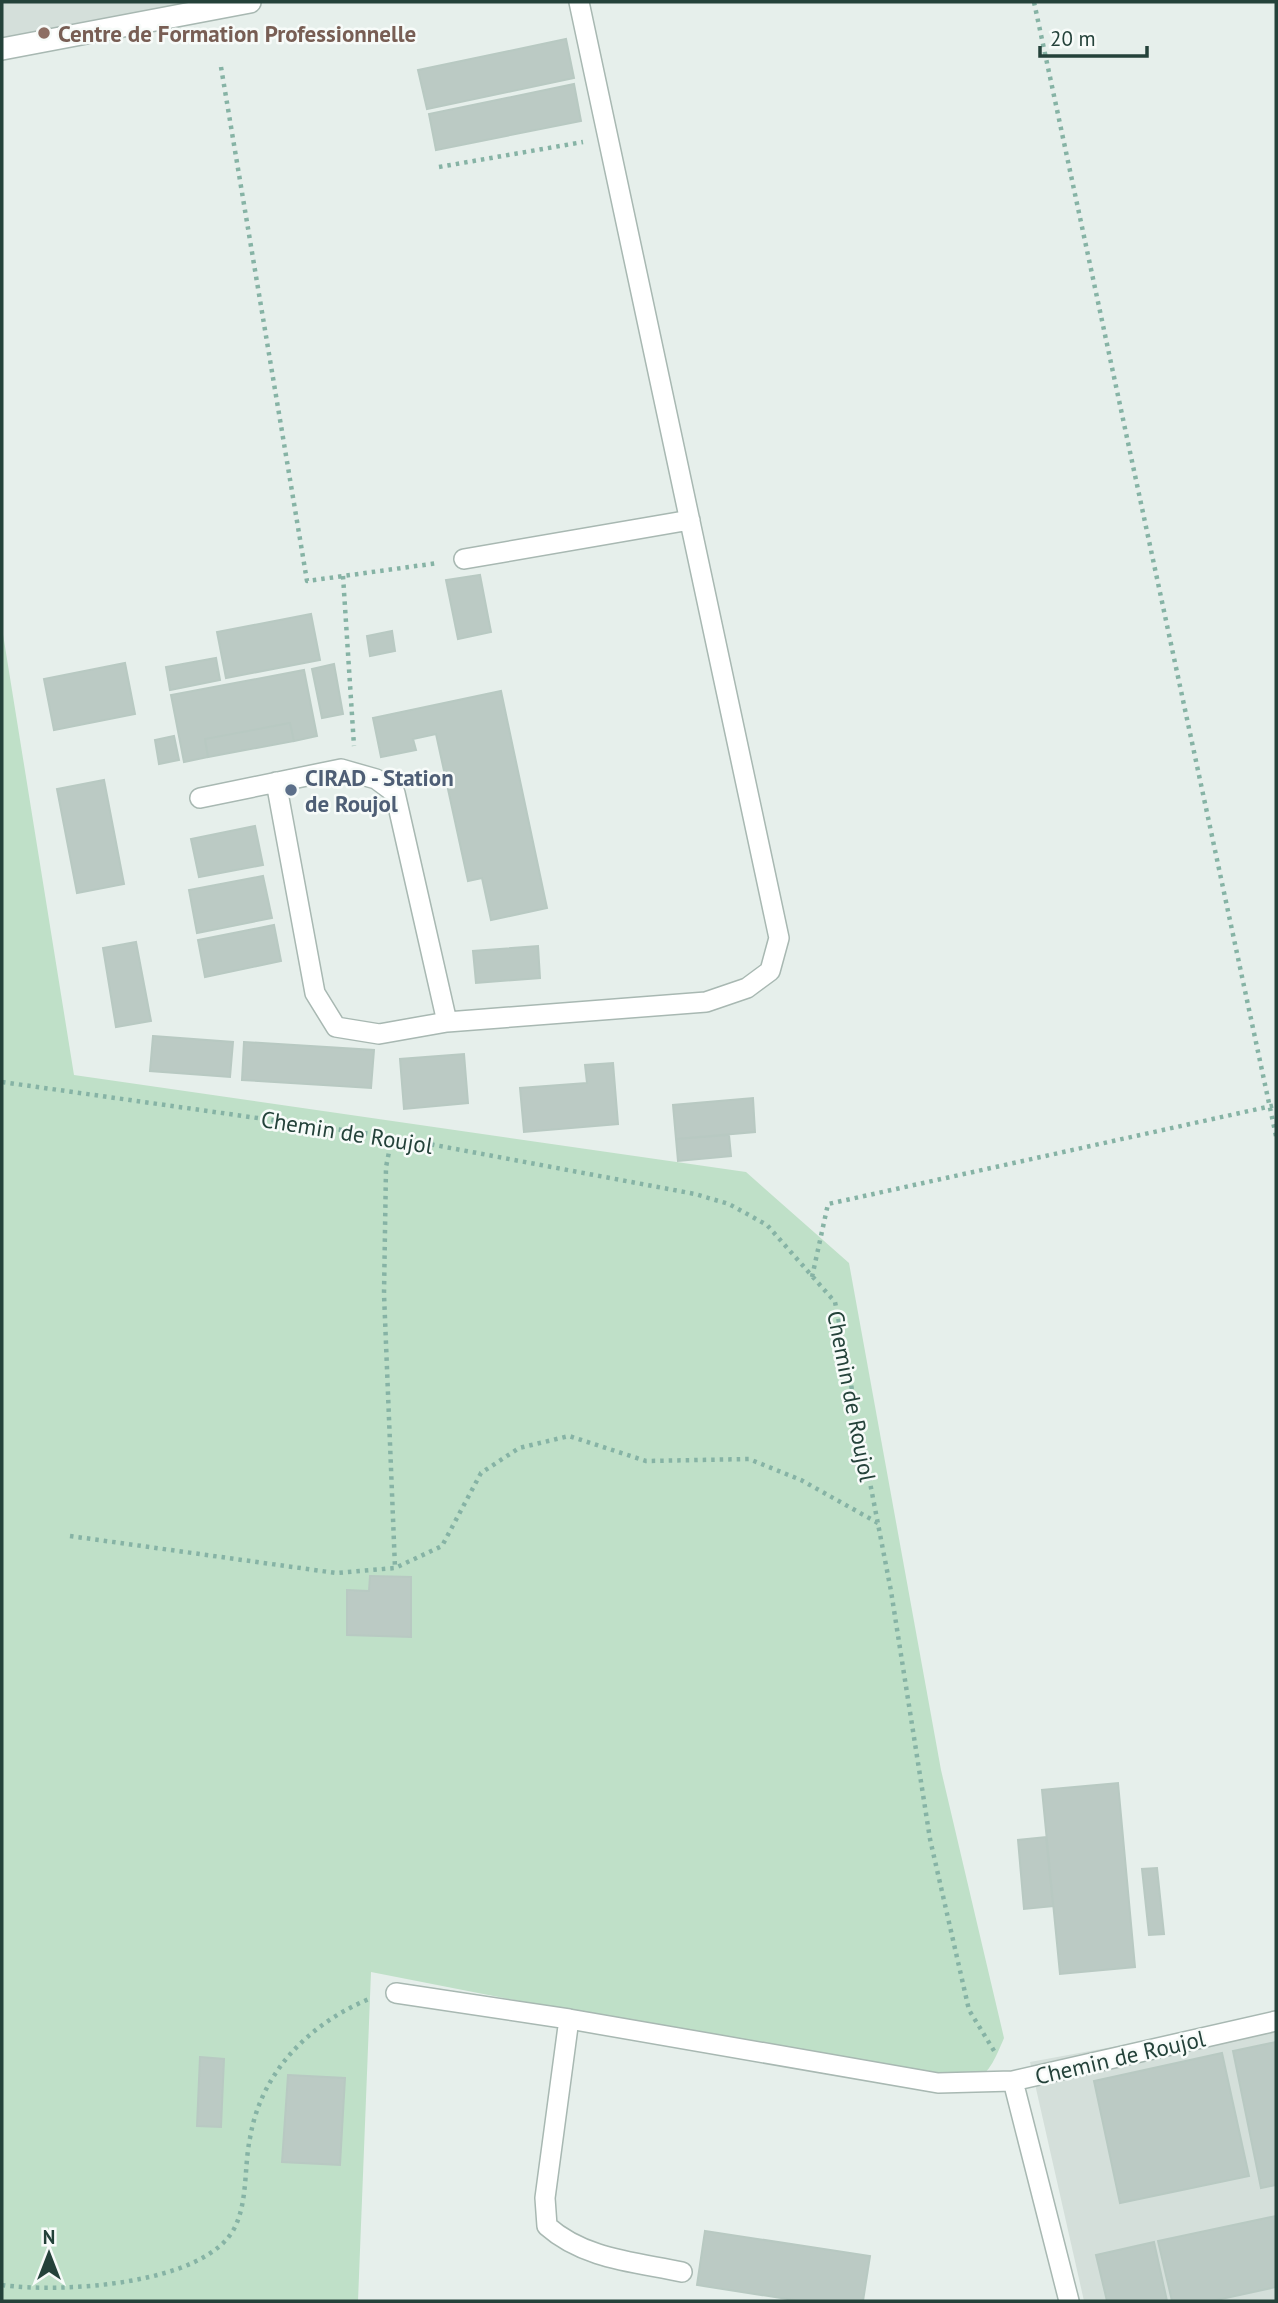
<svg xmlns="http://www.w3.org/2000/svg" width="1278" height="2303" viewBox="0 0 1278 2303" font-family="'PT Sans',sans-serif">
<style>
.built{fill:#d4dfda}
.green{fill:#bfe0c8}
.building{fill:#bbcac4;stroke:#b8c9c2;stroke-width:2}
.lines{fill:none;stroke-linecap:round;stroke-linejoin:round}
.lane-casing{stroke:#a8b8b2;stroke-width:22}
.street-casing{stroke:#a8b8b2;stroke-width:24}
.path{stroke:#86b3a5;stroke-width:4.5;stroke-dasharray:3.5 5;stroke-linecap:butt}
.lane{stroke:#fff;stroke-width:19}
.street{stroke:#fff;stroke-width:21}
.education-dot{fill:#8d6e63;stroke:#f7fbf9;stroke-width:2.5}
.service-dot{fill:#5c6f8a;stroke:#f7fbf9;stroke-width:2.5}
.labels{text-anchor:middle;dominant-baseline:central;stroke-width:5;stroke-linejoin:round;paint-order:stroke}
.education-label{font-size:23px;font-weight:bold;fill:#785e54;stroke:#f7fbf9;text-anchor:start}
.service-label{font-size:23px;font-weight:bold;fill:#4e5e75;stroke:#f7fbf9;text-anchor:start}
.street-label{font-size:23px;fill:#24423a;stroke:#f7fbf9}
</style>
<rect width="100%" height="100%" fill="#e6efeb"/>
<!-- built -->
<path class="built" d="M 2,2 L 250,2 L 2,49 Z
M 1276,2017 L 1276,2301 L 1084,2301 L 1030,2062 Z"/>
<!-- green -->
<path class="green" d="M 2,628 L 74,1075 L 746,1172 L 849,1263 L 941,1770 L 1004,2038 C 986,2081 983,2081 938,2083 L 371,1972 L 358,2301 L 2,2301 Z"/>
<!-- building -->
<path class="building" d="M 566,39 L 574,78 L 427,109 L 418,70 Z
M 574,84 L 581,121 L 436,150 L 429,114 Z
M 480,575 L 491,632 L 458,639 L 446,580 Z
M 311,614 L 320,660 L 226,678 L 217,632 Z
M 392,631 L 395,651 L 370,656 L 367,636 Z
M 216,658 L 220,680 L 170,690 L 166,667 Z
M 125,663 L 135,714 L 54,730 L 44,679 Z
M 334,664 L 343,714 L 322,718 L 312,669 Z
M 304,670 L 317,736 L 294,741 L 290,723 L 205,739 L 208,757 L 184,762 L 171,695 Z
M 501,691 L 547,908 L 491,920 L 482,878 L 468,881 L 436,734 L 413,739 L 416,750 L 381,757 L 373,718 Z
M 290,723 L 294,741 L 208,757 L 205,739 Z
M 174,736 L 179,760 L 159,764 L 155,740 Z
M 104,780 L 124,884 L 77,893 L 57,789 Z
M 255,826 L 263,865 L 199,877 L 191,839 Z
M 263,876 L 272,918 L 197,933 L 189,890 Z
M 274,925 L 281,961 L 205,977 L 198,940 Z
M 136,942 L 151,1021 L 116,1027 L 103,948 Z
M 538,946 L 540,978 L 476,983 L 473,951 Z
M 153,1036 L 233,1042 L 230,1077 L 150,1071 Z
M 244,1042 L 374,1050 L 371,1088 L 242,1080 Z
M 464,1054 L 468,1103 L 404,1109 L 400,1059 Z
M 613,1063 L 618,1124 L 524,1132 L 520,1088 L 587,1083 L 585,1065 Z
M 753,1098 L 755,1132 L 676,1139 L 673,1105 Z
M 729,1135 L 731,1156 L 678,1161 L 676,1139 Z
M 370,1576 L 411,1577 L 411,1637 L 347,1635 L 347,1590 L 369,1591 Z
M 1118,1783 L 1135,1967 L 1060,1974 L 1042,1790 Z
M 1046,1837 L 1053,1906 L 1024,1909 L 1018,1840 Z
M 1157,1868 L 1164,1934 L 1149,1935 L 1142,1869 Z
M 1276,2042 L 1276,2185 L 1261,2188 L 1233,2051 Z
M 1222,2053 L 1249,2176 L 1120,2203 L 1094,2081 Z
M 200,2057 L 224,2059 L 221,2127 L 197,2126 Z
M 288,2075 L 345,2078 L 340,2165 L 282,2162 Z
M 1276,2216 L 1276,2287 L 1212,2301 L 1172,2301 L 1158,2241 Z
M 705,2231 L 870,2256 L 863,2301 L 800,2301 L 697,2285 Z
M 1154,2242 L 1167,2301 L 1107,2301 L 1096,2255 Z"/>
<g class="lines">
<defs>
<path id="lane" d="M 464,559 L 690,520
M 276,782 L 315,993 L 336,1027 L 379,1034 L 447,1022
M 200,798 L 341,769 L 376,779 L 395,793 L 447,1022 L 706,1002 L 747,988 L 770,971 L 779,938 L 579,2
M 396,1993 L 569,2019
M 1013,2081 L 1069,2301
M 682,2272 C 635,2262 584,2259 547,2226 L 545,2198 L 569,2019 L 938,2083 L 1013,2081 L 1276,2021"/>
<path id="street" d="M 2,49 L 250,2"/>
</defs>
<!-- lane casing -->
<use href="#lane" class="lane-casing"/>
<!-- street casing -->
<use href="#street" class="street-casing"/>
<!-- path -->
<path class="path" d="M 1034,2 L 1276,1136
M 221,67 L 307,581 L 438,563
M 439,167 L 583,142
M 343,576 L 354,746
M 2,1082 L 392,1137 L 695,1194 L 729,1204 L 767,1225 L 835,1302 L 891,1591 L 930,1839 L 969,2010 L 996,2054
M 392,1137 L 386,1167 L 384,1294 L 395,1568
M 812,1277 L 828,1204 L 1276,1105
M 70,1536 L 336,1573 L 395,1568 L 442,1546 L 481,1473 L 519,1448 L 569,1436 L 646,1461 L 749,1459 L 801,1480 L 878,1523
M 2,2285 C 58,2293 206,2286 235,2227 C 248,2200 244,2166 250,2138 C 261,2072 309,2024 369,1999"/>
<!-- lane -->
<use href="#lane" class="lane"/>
<!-- street -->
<use href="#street" class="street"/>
</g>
<!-- markers -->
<circle class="education-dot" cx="44" cy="33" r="7"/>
<circle class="service-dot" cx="291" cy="790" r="7"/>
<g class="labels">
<!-- education labels -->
<g class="education-label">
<text x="58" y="33">Centre de Formation Professionnelle</text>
</g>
<!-- service labels -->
<g class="service-label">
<text x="305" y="777">CIRAD - Station<tspan x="305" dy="26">de Roujol</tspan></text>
</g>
<!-- street labels -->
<g class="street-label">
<text transform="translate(347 1132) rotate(9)">Chemin de Roujol</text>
<text transform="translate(852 1396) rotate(79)">Chemin de Roujol</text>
<text transform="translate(1120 2057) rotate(-13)">Chemin de Roujol</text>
</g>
</g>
<!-- border -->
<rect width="1278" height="2303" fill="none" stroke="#24423a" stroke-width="7"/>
<!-- north arrow -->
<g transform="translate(49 2254)" stroke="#f7fbf9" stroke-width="5" paint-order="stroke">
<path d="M0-5L12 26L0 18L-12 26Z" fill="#24423a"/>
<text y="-10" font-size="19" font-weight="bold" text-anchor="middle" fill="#24423a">N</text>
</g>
<!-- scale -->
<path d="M1040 46v10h107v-10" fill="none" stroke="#24423a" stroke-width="3.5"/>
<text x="1050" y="46" font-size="21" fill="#24423a" stroke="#f7fbf9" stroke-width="5" paint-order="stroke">20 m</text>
</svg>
